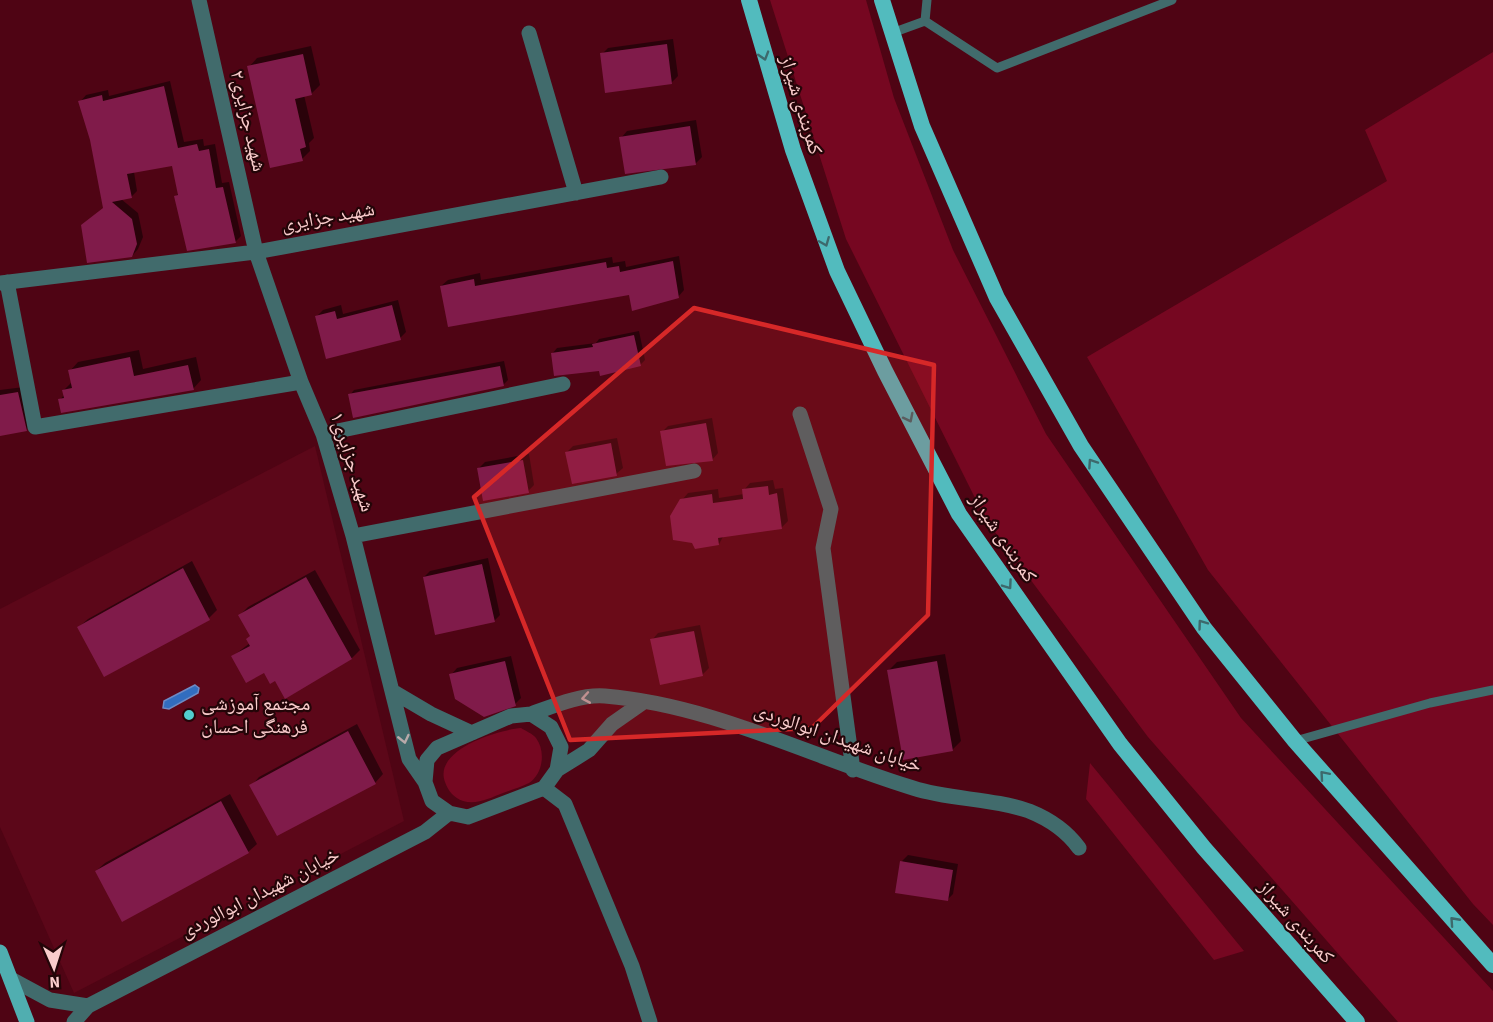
<svg xmlns="http://www.w3.org/2000/svg" width="1493" height="1022" viewBox="0 0 1493 1022" font-family="'Source Sans 3','Noto Naskh Arabic',sans-serif">
<style>
.built{fill:#5c0719}
.green{fill:#760721}
.water{fill:#326dbf;stroke:#6e8ac3;stroke-width:1.5}
.shadow{fill:#0007}
.building{fill:#801b4a}
.lines{fill:none;stroke-linecap:round;stroke-linejoin:round}
.service{stroke:#416b6c;stroke-width:9}
.minor{stroke:#416b6c;stroke-width:15}
.primary{stroke:#50aeb0;stroke-width:15}
.trunk{stroke:#52bbbe;stroke-width:16}
.oneway{stroke:#3d696c}
.oneway2{stroke:#b9aaaa}
.marked{fill:#d62828;fill-opacity:0.2;stroke:#d62828;stroke-width:4.5;stroke-linejoin:round}
.poi-dot{fill:#52cdcf;stroke:#230508;stroke-width:2}
.labels{text-anchor:middle;dominant-baseline:central;stroke-width:4.5;stroke-linejoin:round;paint-order:stroke}
.street-label{font-size:20px;fill:#facccc;stroke:#230508}
.poi-label{font-size:20px;fill:#facccc;stroke:#230508;text-anchor:start}
</style>
<rect width="100%" height="100%" fill="#4f0414"/>
<!-- built -->
<path class="built" d="M 315,446 L 404,821 L 74,993 L 0,827 L 0,609 Z"/>
<!-- green -->
<path class="green" d="M 770,0 L 866,0 L 894,98 L 953,250 L 1046,434 L 1241,718 L 1493,991 L 1493,1022 L 1398,1022 L 1148,737 L 986,520 L 846,239 Z
M 1493,52 L 1493,925 L 1473,904 L 1208,570 L 1087,357 L 1387,181 L 1365,130 Z
M 521,728 C 526,731 533,734 536,738 C 546,751 543,774 529,783 C 521,787 511,790 503,793 C 490,798 477,805 463,801 C 454,798 448,791 445,782 C 433,750 497,730 521,728 Z
M 1090,763 L 1244,951 L 1214,960 L 1086,799 Z"/>
<!-- water -->
<path class="water" d="M 195,685 L 199,688 L 198,693 L 169,709 L 163,708 L 164,701 Z"/>
<!-- shadow -->
<path class="shadow" d="M 673,39 L 678,76 L 671,83 L 602,54 L 608,48 Z
M 311,46 L 320,85 L 311,94 L 304,95 L 314,138 L 309,143 L 310,151 L 302,159 L 249,67 L 257,58 Z
M 170,81 L 184,142 L 203,139 L 204,146 L 215,144 L 222,183 L 229,182 L 241,236 L 235,242 L 176,196 L 179,193 L 173,164 L 134,172 L 137,191 L 131,197 L 121,199 L 138,213 L 143,237 L 138,249 L 132,256 L 105,207 L 91,140 L 80,102 L 86,95 L 108,90 L 109,96 Z
M 696,120 L 702,157 L 696,163 L 621,138 L 627,131 Z
M 679,256 L 684,290 L 678,297 L 441,286 L 448,280 L 480,273 L 481,280 L 612,257 L 613,263 L 625,261 L 626,267 Z
M 398,300 L 406,332 L 400,338 L 317,316 L 323,310 L 341,305 L 343,314 Z
M 639,331 L 645,360 L 640,365 L 600,370 L 552,354 L 557,348 L 596,343 L 599,339 Z
M 139,350 L 143,369 L 196,357 L 201,380 L 193,389 L 60,400 L 64,395 L 64,390 L 72,382 L 70,371 L 78,362 Z
M 504,361 L 508,380 L 503,385 L 350,395 L 354,390 Z
M 24,387 L 32,424 L 26,430 L 0,434 L 0,390 Z
M 712,418 L 718,453 L 712,460 L 662,432 L 668,426 Z
M 617,438 L 623,468 L 616,474 L 567,452 L 573,446 Z
M 529,454 L 534,485 L 528,491 L 479,468 L 485,462 Z
M 773,480 L 775,489 L 783,488 L 788,521 L 782,527 L 724,535 L 719,544 L 682,500 L 688,493 L 718,489 L 719,498 L 744,494 L 744,490 L 750,483 Z
M 488,558 L 500,615 L 494,621 L 424,577 L 430,571 Z
M 192,561 L 217,610 L 209,618 L 79,627 L 88,619 Z
M 315,570 L 360,650 L 352,658 L 286,696 L 275,679 L 233,656 L 250,643 L 251,635 L 240,615 L 248,607 Z
M 700,625 L 709,668 L 702,675 L 652,640 L 658,633 Z
M 945,654 L 961,741 L 952,750 L 888,671 L 897,662 Z
M 511,656 L 521,698 L 515,704 L 451,675 L 457,668 Z
M 357,724 L 383,774 L 375,783 L 251,786 L 259,777 Z
M 230,794 L 257,844 L 248,852 L 96,871 L 105,863 Z
M 908,855 L 958,864 L 953,894 L 947,900 L 902,861 Z"/>
<!-- building -->
<path class="building" d="M 667,44 L 672,84 L 605,93 L 600,53 Z
M 303,54 L 312,95 L 295,99 L 306,147 L 300,149 L 303,161 L 270,168 L 247,66 Z
M 164,86 L 178,148 L 197,144 L 199,151 L 209,149 L 216,188 L 223,187 L 236,243 L 187,251 L 174,196 L 178,195 L 172,166 L 127,174 L 132,198 L 112,202 L 132,219 L 137,244 L 132,257 L 87,263 L 81,225 L 103,208 L 90,140 L 78,101 L 102,95 L 103,101 Z
M 690,126 L 696,165 L 625,174 L 619,137 Z
M 673,261 L 679,298 L 632,311 L 629,295 L 448,327 L 440,286 L 474,279 L 475,286 L 606,262 L 607,268 L 619,266 L 620,272 Z
M 392,305 L 401,340 L 326,359 L 315,316 L 335,311 L 337,319 Z
M 634,335 L 641,366 L 600,376 L 599,371 L 554,376 L 551,353 L 593,347 L 592,344 Z
M 130,357 L 134,376 L 188,365 L 194,390 L 61,413 L 58,399 L 64,398 L 62,390 L 72,388 L 68,370 Z
M 500,366 L 504,386 L 353,418 L 348,394 Z
M 18,392 L 27,431 L 0,436 L 0,395 Z
M 706,423 L 713,461 L 666,466 L 660,431 Z
M 611,443 L 617,476 L 572,484 L 565,452 Z
M 523,460 L 529,493 L 483,501 L 477,468 Z
M 768,486 L 769,495 L 777,493 L 782,529 L 718,538 L 719,545 L 695,549 L 692,543 L 673,540 L 670,516 L 680,499 L 712,494 L 713,503 L 743,499 L 742,489 Z
M 482,564 L 495,622 L 435,635 L 423,577 Z
M 183,568 L 210,620 L 104,677 L 77,627 Z
M 306,577 L 352,659 L 285,699 L 275,681 L 270,684 L 264,673 L 246,683 L 231,656 L 250,646 L 246,639 L 250,636 L 238,615 Z
M 694,631 L 703,676 L 660,685 L 650,639 Z
M 505,661 L 516,706 L 484,717 L 455,699 L 449,674 Z
M 937,661 L 953,751 L 903,760 L 887,670 Z
M 348,731 L 376,784 L 277,836 L 249,785 Z
M 221,801 L 249,853 L 122,922 L 95,871 Z
M 900,861 L 953,870 L 948,901 L 895,893 Z"/>
<g class="lines">
<!-- service -->
<path class="service" d="M 925,21 L 997,68 L 1172,0
M 892,33 L 925,21 L 927,0
M 1295,741 L 1430,703 L 1493,690"/>
<!-- minor -->
<path class="minor" d="M 199,0 L 256,252 L 301,382 L 323,434 L 353,536 L 409,759 L 425,782
M 529,33 L 576,193
M 7,282 L 35,427 L 301,382
M 0,283 L 256,252 L 661,177
M 800,414 L 831,509 L 823,548 L 853,770
M 323,434 L 563,384
M 353,536 L 694,471
M 392,691 L 431,714 L 472,733
M 531,714 C 553,706 581,694 605,696 C 713,705 811,757 913,788 C 950,800 992,798 1029,811 C 1049,819 1066,830 1079,848
M 531,714 L 551,727 L 561,747 L 557,770 L 544,788 L 468,817 L 449,813 L 432,801 L 425,782 L 427,760 L 437,748 L 511,716 Z
M 557,770 L 589,750 L 612,724 L 642,703
M 544,788 L 565,804 L 632,966 L 650,1022
M 11,979 L 50,1000 L 88,1006
M 74,1022 L 88,1006 L 425,832 L 449,813"/>
<!-- primary -->
<path class="primary" d="M 0,952 L 27,1022"/>
<!-- trunk -->
<path class="trunk" d="M 749,0 L 793,150 L 837,271 L 885,371 L 959,514 L 1120,744 L 1204,848 L 1357,1022
M 882,0 L 922,126 L 997,298 L 1081,446 L 1204,628 L 1295,741 L 1493,965"/>
</g>
<!-- one-way arrows -->
<defs><path id="oneway-chevron" d="M-2-3.5L2.5 0L-2 3.5" fill="none" stroke-width="1.6" stroke-linecap="round" stroke-linejoin="round" transform="scale(1.5)"/></defs>
<g class="oneway">
<use href="#oneway-chevron" transform="translate(764 56) rotate(73)"/>
<use href="#oneway-chevron" transform="translate(825 242) rotate(68)"/>
<use href="#oneway-chevron" transform="translate(909 418) rotate(63)"/>
<use href="#oneway-chevron" transform="translate(1092 463) rotate(-124)"/>
<use href="#oneway-chevron" transform="translate(1008 585) rotate(55)"/>
<use href="#oneway-chevron" transform="translate(1202 624) rotate(-126)"/>
<use href="#oneway-chevron" transform="translate(1324 775) rotate(-131)"/>
<use href="#oneway-chevron" transform="translate(1454 921) rotate(-132)"/>
</g>
<g class="oneway2">
<use href="#oneway-chevron" transform="translate(586 698) rotate(170)"/>
<use href="#oneway-chevron" transform="translate(404 739) rotate(77)"/>
</g>
<!-- marked area -->
<path class="marked" d="M 694,308 L 934,365 L 928,615 L 812,728 L 570,740 L 474,497 Z"/>
<!-- markers -->
<circle class="poi-dot" cx="189" cy="715" r="6"/>
<g class="labels">
<!-- street labels -->
<g class="street-label">
<text transform="translate(801 105) rotate(73)">کمربندی شیراز</text>
<text transform="translate(248 121) rotate(77)">شهید جزایری۲</text>
<text transform="translate(328 217) rotate(-10)">شهید جزایری</text>
<text transform="translate(352 462) rotate(72)">شهید جزایری۱</text>
<text transform="translate(1003 538) rotate(56)">کمربندی شیراز</text>
<text transform="translate(838 738) rotate(19)">خیابان شهیدان ابوالوردی</text>
<text transform="translate(260 893) rotate(-27)">خیابان شهیدان ابوالوردی</text>
<text transform="translate(1296 922) rotate(49)">کمربندی شیراز</text>
</g>
<!-- poi labels -->
<g class="poi-label">
<text x="201" y="704">مجتمع آموزشی<tspan x="201" dy="23">فرهنگی احسان</tspan></text>
</g>
</g>
<!-- north arrow -->
<g transform="translate(54 968) rotate(177)" stroke="#230508" stroke-width="4.5" paint-order="stroke">
<path d="M0-4.5L10 22L0 15L-10 22Z" fill="#facccc"/>
<text y="-9" font-size="16" font-weight="bold" text-anchor="middle" fill="#facccc">N</text>
</g>
</svg>
